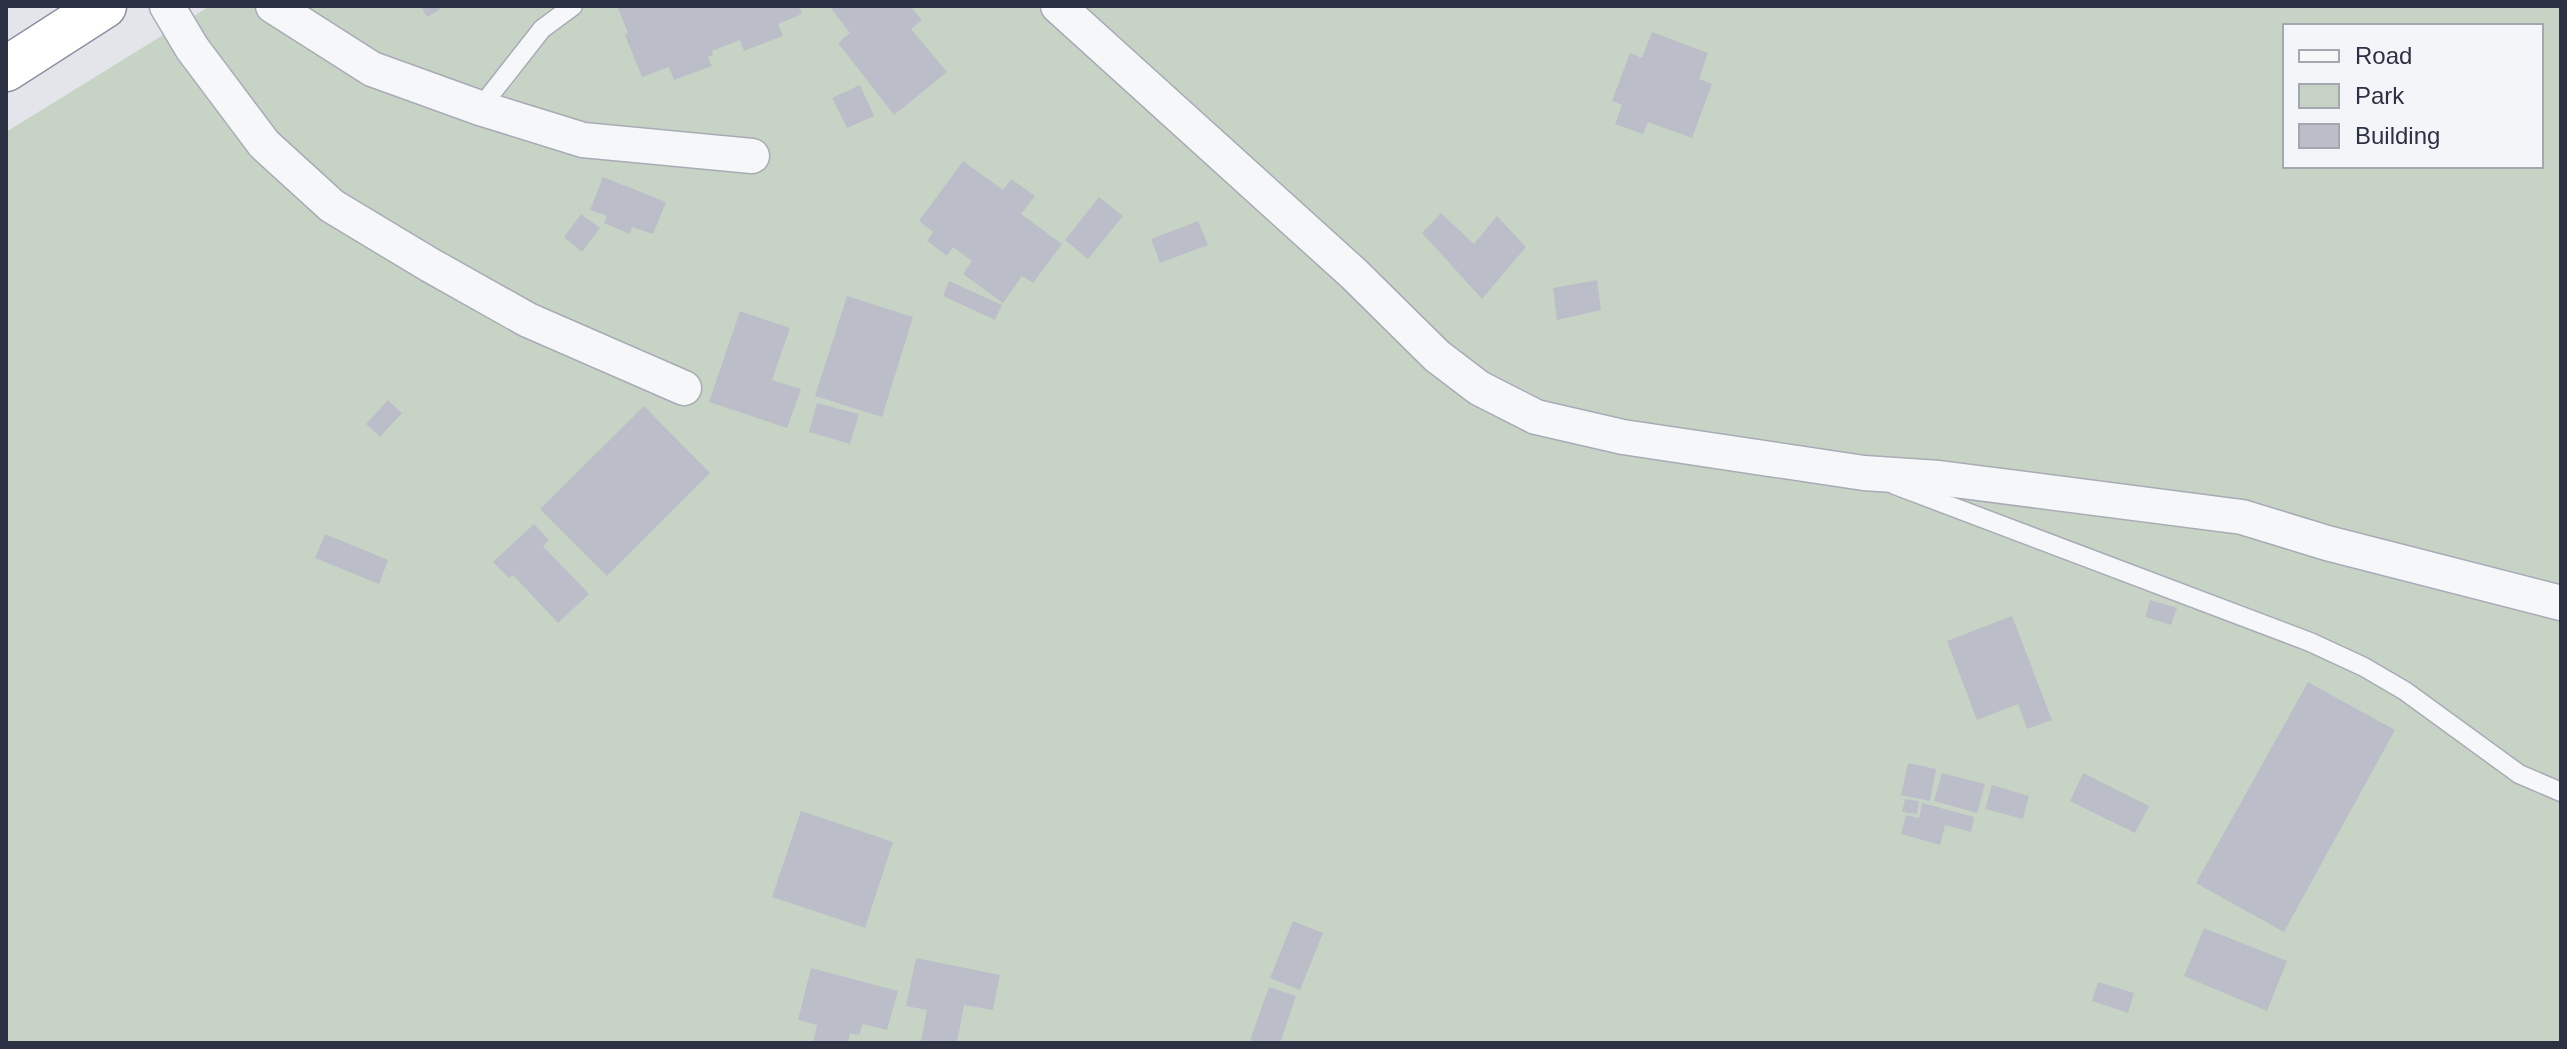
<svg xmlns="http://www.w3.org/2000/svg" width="2567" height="1049" viewBox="0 0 2567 1049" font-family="Helvetica,sans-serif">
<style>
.green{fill:#c7d4c5;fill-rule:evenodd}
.building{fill:#bbbec8}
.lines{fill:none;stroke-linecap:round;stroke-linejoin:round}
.service-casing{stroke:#a8abb5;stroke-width:21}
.minor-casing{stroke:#a8abb5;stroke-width:37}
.trunk-casing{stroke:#8b91a1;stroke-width:47}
.service{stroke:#f6f7f9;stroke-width:18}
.minor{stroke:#f6f7f9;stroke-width:34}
.trunk{stroke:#fff;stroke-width:44}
</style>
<rect width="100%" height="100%" fill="#e3e5eb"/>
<!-- green -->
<path class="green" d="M 210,6 L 2561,6 L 2561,1043 L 6,1043 L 6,132 ZM 2285,26 L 2541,26 L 2541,166 L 2285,166 Z"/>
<!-- building -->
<path class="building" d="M 421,6 L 441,6 L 442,8 L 427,17 Z
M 617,6 L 799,6 L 802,14 L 778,24 L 783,36 L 744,51 L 740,40 L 712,51 L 713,55 L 708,57 L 712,66 L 674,80 L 669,67 L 642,77 L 625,35 L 628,33 Z
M 832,6 L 910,6 L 922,20 L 911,29 L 947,72 L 894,115 L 838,43 L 850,33 L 830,7 Z
M 1652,32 L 1708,53 L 1699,79 L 1712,84 L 1692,138 L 1648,122 L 1643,134 L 1615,124 L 1622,105 L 1612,101 L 1630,53 L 1642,58 Z
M 860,85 L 874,116 L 847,128 L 832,98 Z
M 963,161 L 1003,190 L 1011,179 L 1035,196 L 1021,214 L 1062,244 L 1033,283 L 1022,276 L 1003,303 L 963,274 L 972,261 L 953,247 L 947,256 L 927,241 L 933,232 L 919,221 Z
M 603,177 L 666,202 L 653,234 L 632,227 L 630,234 L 604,223 L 607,216 L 590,210 Z
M 1099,197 L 1123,216 L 1088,259 L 1065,240 Z
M 1441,213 L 1474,244 L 1497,216 L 1526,247 L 1482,299 L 1422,233 Z
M 581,214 L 600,228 L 582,252 L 564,237 Z
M 1198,221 L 1208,245 L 1160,263 L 1151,239 Z
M 1597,280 L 1601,310 L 1557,320 L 1553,288 Z
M 949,281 L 1002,305 L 995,320 L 943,296 Z
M 847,296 L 913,317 L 882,417 L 815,396 Z
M 740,311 L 790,328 L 772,380 L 801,389 L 787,428 L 709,402 Z
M 388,400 L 402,413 L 380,437 L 366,424 Z
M 817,403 L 859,414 L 850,444 L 809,432 Z
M 644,406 L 710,473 L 607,576 L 540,509 Z
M 534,524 L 549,540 L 543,546 L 589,594 L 558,623 L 513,575 L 509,578 L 493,562 Z
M 325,534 L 388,560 L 379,584 L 315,558 Z
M 2150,600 L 2177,608 L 2171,625 L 2145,617 Z
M 2012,616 L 2052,720 L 2027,729 L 2018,704 L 1977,720 L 1947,641 Z
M 2308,682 L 2395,730 L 2284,932 L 2196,883 Z
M 1908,763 L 1936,769 L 1930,801 L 1901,795 Z
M 1942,773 L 1985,784 L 1977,813 L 1934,801 Z
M 2083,773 L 2149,806 L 2135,833 L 2070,801 Z
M 1992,785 L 2029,796 L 2023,819 L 1985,809 Z
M 1905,799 L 1919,801 L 1917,814 L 1902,812 Z
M 1922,803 L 1974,817 L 1971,832 L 1945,825 L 1940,845 L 1901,834 L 1906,815 L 1919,818 Z
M 801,811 L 893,842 L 865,928 L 772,897 Z
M 1293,921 L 1323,933 L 1300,990 L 1270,978 Z
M 2204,928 L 2287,961 L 2267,1011 L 2184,976 Z
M 916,958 L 1000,975 L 993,1010 L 964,1005 L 957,1043 L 921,1041 L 927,1010 L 906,1006 Z
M 811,968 L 898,991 L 887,1030 L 863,1024 L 859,1035 L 850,1033 L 848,1043 L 813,1043 L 817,1025 L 798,1020 Z
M 2098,982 L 2134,993 L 2128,1013 L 2092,1001 Z
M 1269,987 L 1296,996 L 1280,1043 L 1257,1043 L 1250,1040 Z"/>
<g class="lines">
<defs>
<path id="service" d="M 480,108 L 542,29 L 573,6
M 1895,485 L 2310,642 L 2364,667 L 2405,691 L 2519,774 L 2561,792"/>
<path id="minor" d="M 167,6 L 192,48 L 264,144 L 332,206 L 430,265 L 528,320 L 684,388
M 273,6 L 372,69 L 480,108 L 583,140 L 752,156
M 1058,6 L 1354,274 L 1437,356 L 1479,388 L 1536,417 L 1623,437 L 1864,473 L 1939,478 L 2242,517 L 2327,543 L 2561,603"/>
<path id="trunk" d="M 6,69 L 104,6"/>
</defs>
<!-- service casing -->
<use href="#service" class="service-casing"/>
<!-- minor casing -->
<use href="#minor" class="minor-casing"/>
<!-- trunk casing -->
<use href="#trunk" class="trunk-casing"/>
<!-- service -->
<use href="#service" class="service"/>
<!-- minor -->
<use href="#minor" class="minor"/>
<!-- trunk -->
<use href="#trunk" class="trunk"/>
</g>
<!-- border -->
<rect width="2567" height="1049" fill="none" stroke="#2c3143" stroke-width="16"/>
<!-- legend -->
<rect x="2283" y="24" width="260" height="144" fill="#f3f5f8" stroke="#a3a7b0" stroke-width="2"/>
<rect x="2299" y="50" width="40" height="12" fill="#f6f7f9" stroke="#a3a7b0" stroke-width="2"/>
<text x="2355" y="64" font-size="24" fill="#2c3143">Road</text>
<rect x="2299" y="84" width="40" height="24" fill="#c7d4c5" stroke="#a3a7b0" stroke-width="2"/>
<text x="2355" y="104" font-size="24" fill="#2c3143">Park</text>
<rect x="2299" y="124" width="40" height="24" fill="#bbbec8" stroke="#a3a7b0" stroke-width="2"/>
<text x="2355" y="144" font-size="24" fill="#2c3143">Building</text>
</svg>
